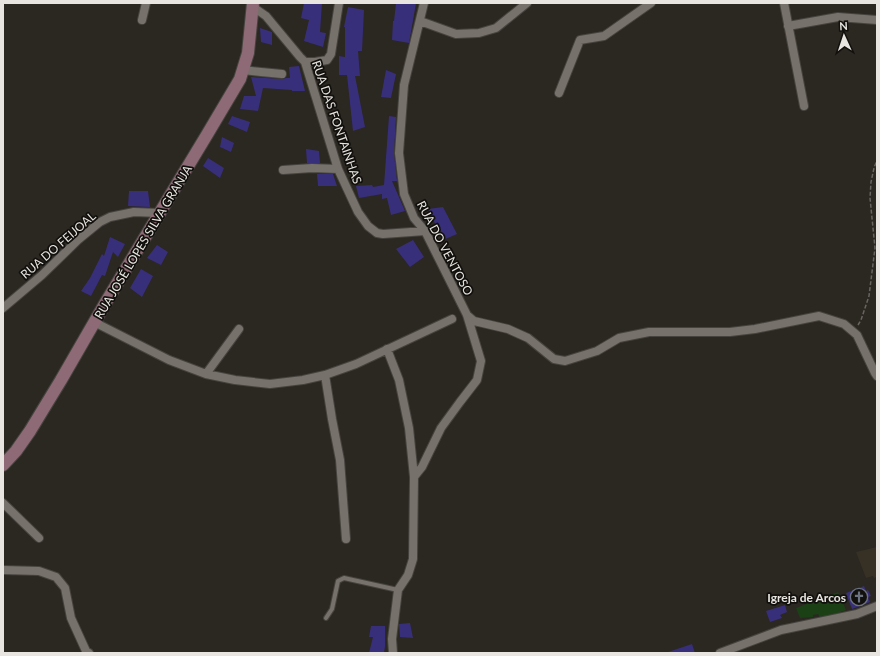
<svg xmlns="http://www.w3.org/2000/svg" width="880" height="656" viewBox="0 0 880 656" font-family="Lato,sans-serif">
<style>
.built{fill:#373025}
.green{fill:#1b4016}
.building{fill:#382f7a}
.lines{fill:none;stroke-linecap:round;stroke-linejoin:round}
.service-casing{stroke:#46433e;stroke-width:6}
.minor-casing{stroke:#46433e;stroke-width:10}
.secondary-casing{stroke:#46433e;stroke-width:14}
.path{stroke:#68645f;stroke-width:1.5;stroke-dasharray:4 2;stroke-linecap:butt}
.service{stroke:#76716a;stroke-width:4}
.minor{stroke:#76716a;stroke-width:8}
.secondary{stroke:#8d6a75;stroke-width:12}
.labels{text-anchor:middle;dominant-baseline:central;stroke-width:3.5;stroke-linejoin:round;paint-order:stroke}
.street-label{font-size:12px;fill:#e8e5e1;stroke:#12100d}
.poi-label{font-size:12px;font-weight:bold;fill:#e8e5e1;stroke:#12100d;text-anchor:end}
</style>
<rect width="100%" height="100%" fill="#2b2721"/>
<!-- built -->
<path class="built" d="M 877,547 L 877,577 L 874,578 L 873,576 L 866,578 L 856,552 Z"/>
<!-- green -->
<path class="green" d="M 838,592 L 846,610 L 827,617 L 820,618 L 818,614 L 813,615 L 813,617 L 800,618 L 796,608 Z"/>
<!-- building -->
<path class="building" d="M 304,3 L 322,3 L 320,32 L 326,33 L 323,47 L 304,41 L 309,20 L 301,18 Z
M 396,3 L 416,3 L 409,43 L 392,40 L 393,21 L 394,21 Z
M 348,7 L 364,10 L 362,51 L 358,51 L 360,76 L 355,76 L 365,127 L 353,131 L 347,75 L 339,75 L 339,56 L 345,57 L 345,27 L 344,27 Z
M 260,28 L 272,32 L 272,45 L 261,42 Z
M 299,66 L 305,91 L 292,91 L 292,90 L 263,88 L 258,111 L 240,109 L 244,96 L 256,96 L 251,77 L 281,79 L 286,78 L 290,78 L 289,67 Z
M 386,70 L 396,74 L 391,98 L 381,97 Z
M 232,116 L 250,122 L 247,132 L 228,124 Z
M 389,116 L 396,117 L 394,153 L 397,181 L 392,181 L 405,211 L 391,215 L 387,198 L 382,199 L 382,194 L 359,198 L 356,186 L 372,185 L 373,187 L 384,185 Z
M 222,137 L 234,143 L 231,152 L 220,147 Z
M 306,149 L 319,151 L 320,163 L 307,163 Z
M 208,158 L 224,168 L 220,178 L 203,166 Z
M 317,174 L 333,174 L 337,186 L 318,186 Z
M 129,191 L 148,191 L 150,207 L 128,206 Z
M 443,207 L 457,234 L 443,240 L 428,209 Z
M 110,237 L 125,244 L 118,257 L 113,252 L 105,276 L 102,275 L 91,296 L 81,291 L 90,278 L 102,254 L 104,256 Z
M 413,240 L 424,257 L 410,267 L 396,249 Z
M 157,245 L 168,252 L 161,265 L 147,258 Z
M 141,269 L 153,276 L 142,297 L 130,288 Z
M 864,586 L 866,591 L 868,590 L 871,596 L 868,597 L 870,602 L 852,609 L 846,593 Z
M 785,605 L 787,612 L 780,615 L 782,618 L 770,622 L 766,611 Z
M 410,623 L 413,638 L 400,637 L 399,624 Z
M 371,626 L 385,626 L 385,646 L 384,653 L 369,653 L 373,637 L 369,637 Z
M 692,644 L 695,653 L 668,653 L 668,652 Z"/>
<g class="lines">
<defs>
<path id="service" d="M 326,618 L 332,609 L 338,581 L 344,578 L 398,590"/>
<path id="minor" d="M 784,3 L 804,106
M 253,7 L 266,16 L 300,57 L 305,62 L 338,169 L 358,212 L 368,226 L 377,233 L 383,234 L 425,231
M 142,20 L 146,3
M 420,21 L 456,34 L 479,33 L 496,28 L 527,3
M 788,26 L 838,17 L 877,20
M 305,62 L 315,62 L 327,60 L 331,54 L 339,3
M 243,70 L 261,72 L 282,74
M 559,93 L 580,40 L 604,36 L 651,3
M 283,170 L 312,168 L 338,169
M 3,308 L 42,275 L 78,240 L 100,222 L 110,217 L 134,212 L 159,213
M 467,315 L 474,321 L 508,329 L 528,338 L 554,359 L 565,361 L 597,351 L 619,338 L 649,332 L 730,332 L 755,329 L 819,316 L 844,324 L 857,335 L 875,373 L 877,376
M 94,322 L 169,360 L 206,374 L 235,380 L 270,384 L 303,380 L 325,375 L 356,364 L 452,319
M 387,349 L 399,380 L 409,428 L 414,477
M 206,374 L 239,329
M 325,375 L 332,419 L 340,460 L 346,539
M 3,503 L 39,538
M 3,570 L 39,571 L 56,577 L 65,588 L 71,618 L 86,651 L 89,653
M 393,653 L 392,639 L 398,590 L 408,575 L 413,559 L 414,477 L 422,467 L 441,428 L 460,402 L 477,380 L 481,361 L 467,315 L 425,231 L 414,218 L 404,194 L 399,153 L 404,85 L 424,3
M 720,653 L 781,630 L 857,614 L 877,606"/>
<path id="secondary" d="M 3,465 L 16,451 L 30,431 L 61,380 L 106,302 L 208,133 L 240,79 L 248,53 L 253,3"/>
</defs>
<!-- service casing -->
<use href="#service" class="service-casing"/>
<!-- minor casing -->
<use href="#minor" class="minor-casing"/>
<!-- secondary casing -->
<use href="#secondary" class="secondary-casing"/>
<!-- path -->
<path class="path" d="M 858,325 L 861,320 L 869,296 L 875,248 L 870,198 L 871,182 L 874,168 L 877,160"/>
<!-- service -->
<use href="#service" class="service"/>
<!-- minor -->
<use href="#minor" class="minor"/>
<!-- secondary -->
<use href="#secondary" class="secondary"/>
</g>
<!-- icons -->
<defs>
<symbol id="church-ring" viewBox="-11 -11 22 22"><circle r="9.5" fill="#12100d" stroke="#6b7280" stroke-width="1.5"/><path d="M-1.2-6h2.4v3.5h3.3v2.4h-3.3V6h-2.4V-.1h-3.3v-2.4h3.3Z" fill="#6b7280"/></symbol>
</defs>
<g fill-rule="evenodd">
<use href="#church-ring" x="849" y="587" width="20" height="20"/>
</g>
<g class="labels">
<!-- street labels -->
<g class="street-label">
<text transform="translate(337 122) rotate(71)">RUA DAS FONTAINHAS</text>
<text transform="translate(143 242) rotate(-59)">RUA JOSÉ LOPES SILVA GRANJA</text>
<text transform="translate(58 245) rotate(-41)">RUA DO FEIJOAL</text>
<text transform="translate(445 248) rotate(62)">RUA DO VENTOSO</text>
</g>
<!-- poi labels -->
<g class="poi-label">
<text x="846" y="597">Igreja de Arcos</text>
</g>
</g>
<!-- border -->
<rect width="880" height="656" fill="none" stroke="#e8e5e1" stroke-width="8"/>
<!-- north arrow -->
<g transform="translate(844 36) rotate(357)" stroke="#12100d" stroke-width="3" paint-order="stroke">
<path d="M0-3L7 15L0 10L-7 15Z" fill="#e8e5e1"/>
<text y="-6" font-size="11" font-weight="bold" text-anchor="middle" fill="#e8e5e1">N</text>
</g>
</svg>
